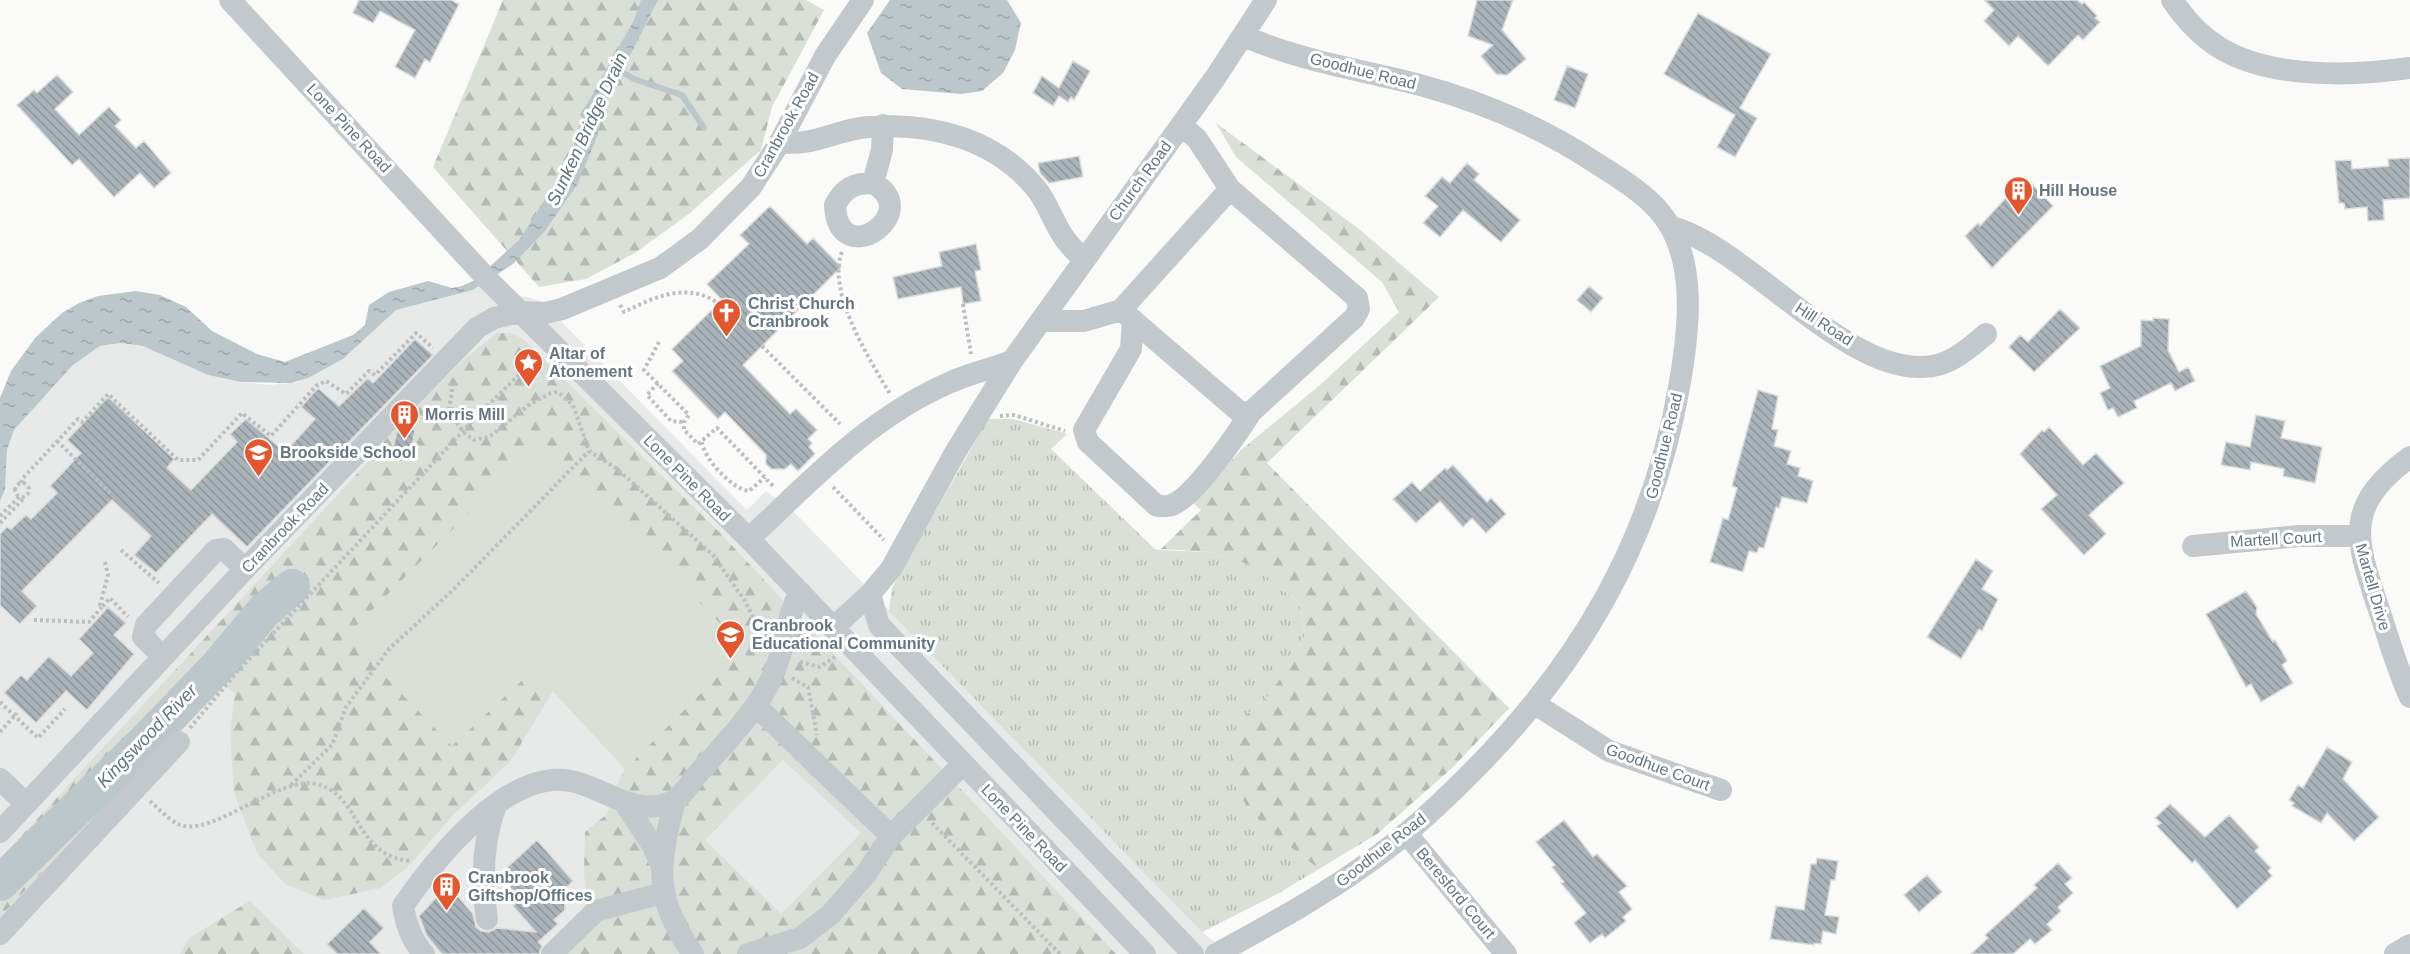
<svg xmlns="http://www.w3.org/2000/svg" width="2410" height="954" viewBox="0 0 2410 954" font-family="Arial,sans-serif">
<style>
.built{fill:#e8e9e9}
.grass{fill:url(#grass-tufts)}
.forest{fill:url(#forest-firs);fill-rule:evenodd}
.pitch{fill:#dadfd7}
.water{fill:url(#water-ripples)}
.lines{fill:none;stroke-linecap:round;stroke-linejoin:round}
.stream{stroke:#bbc7cb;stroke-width:6}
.river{stroke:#bbc7cb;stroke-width:36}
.building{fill:url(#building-back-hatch);stroke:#dcdcda;stroke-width:1.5}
.path{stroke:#bbbfc2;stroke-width:4;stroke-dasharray:3 3;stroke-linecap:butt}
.minor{stroke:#c3c8cc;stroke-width:22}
.labels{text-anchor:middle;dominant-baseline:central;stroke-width:6;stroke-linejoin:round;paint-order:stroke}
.street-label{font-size:16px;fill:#657683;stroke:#fff}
.poi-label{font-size:16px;font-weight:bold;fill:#657683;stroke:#fff;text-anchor:start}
.water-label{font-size:18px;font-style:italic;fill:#60757c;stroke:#fff}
</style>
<defs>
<pattern id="grass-tufts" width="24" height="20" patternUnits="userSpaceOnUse" patternTransform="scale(1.5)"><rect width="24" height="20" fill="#dadfd7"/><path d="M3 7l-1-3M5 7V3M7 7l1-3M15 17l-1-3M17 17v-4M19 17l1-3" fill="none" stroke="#b4b9b4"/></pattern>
<pattern id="forest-firs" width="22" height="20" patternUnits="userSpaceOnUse" patternTransform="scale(1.5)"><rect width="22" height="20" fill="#dadfd7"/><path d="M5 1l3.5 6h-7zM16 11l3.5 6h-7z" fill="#b4b9b4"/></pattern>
<pattern id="water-ripples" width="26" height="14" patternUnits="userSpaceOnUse" patternTransform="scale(1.5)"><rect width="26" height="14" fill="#bbc7cb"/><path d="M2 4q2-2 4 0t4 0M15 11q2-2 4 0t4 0" fill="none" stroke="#9ca6aa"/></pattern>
<pattern id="building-back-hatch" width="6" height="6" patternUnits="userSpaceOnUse" patternTransform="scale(1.5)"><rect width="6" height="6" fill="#aab3b9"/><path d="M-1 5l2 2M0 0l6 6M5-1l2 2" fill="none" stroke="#8e969c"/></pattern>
</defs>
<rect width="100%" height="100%" fill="#fafaf8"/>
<!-- built -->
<path class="built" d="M 481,285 L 541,301 L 747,510 L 766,491 L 795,513 L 889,610 L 892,588 L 1509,708 L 1452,768 L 1377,834 L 1277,894 L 1202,932 L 1230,954 L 0,954 L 0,501 L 5,490 L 7,450 L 14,430 L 73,365 L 100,346 L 120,343 L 143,346 L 208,375 L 240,382 L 270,385 L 298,382 L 343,359 L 396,310 L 473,290 Z"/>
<!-- grass -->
<path class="grass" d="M 988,419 L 1013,419 L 1067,434 L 1051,449 L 1156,550 L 1209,552 L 1254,566 L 1299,603 L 1305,634 L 1292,662 L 1265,700 L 1238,721 C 1234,741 1228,766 1236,786 C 1250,822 1291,846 1319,869 L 1277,894 L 1202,932 L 889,611 L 892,588 Z"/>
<!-- forest -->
<path class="forest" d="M 503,0 L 806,0 L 824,10 L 772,107 L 761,150 L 690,213 L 635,253 L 586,279 L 539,287 L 433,167 Z
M 1216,123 L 1359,229 L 1439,297 L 1267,463 L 1509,708 L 1452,768 L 1377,834 L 1319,869 C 1291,846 1250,822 1236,786 C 1228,766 1234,741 1238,721 L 1265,700 L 1292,662 L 1305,634 L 1299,603 L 1254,566 L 1209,552 L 1161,549 L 1201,510 L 1193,503 L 1241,450 L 1320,385 L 1399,312 L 1382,282 L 1236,157 Z
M 497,333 L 511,333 L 523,339 L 720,533 L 1116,954 L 563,954 L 591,925 L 584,874 L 585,832 L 607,814 L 614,791 L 625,769 L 745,649 L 533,670 L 553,691 L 510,762 L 453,815 L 410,865 L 381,888 L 324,900 L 285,884 L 257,853 L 234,792 L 230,734 L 235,693 L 220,682 L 0,917 L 0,859 L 381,448 L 384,441 L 462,361 ZM 783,760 L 861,833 L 781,914 L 705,840 Z
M 250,901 L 304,954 L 180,954 L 189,938 Z"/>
<!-- pitch -->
<path class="pitch" d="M 542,440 L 745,649 L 625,769 L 533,670 L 452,746 L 346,636 Z"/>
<!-- water -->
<path class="water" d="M 641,0 L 658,0 L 608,99 L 595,142 L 577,185 L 545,231 L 513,264 L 473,290 L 396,310 L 343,359 L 308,378 L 291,383 L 241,382 L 208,375 L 143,346 L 120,343 L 100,346 L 73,365 L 14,430 L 7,450 L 5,490 L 0,501 L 0,398 L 11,371 L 36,337 L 62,313 L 79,303 L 98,296 L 136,291 L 160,295 L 186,307 L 212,331 L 257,354 L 285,362 L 353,335 L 365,325 L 369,305 L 389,292 L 428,281 L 452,288 L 462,286 L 475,280 L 520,239 L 556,182 L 575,142 L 583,111 L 634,20 Z
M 890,0 L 1007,0 L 1021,23 L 1015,50 L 1003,73 L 982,91 L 961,94 L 902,89 L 881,73 L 867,33 Z"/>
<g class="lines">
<!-- stream -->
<path class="stream" d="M 617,69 L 634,79 L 682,95 L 704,128"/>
<!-- river -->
<path class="river" d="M 0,883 L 145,742 L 217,667 L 264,611 L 292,587"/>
</g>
<!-- building -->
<path class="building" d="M 359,0 L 451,0 L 459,4 L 430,62 L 425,59 L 415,78 L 395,67 L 415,30 L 380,11 L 373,23 L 353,13 Z
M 1477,0 L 1513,0 L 1502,30 L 1526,59 L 1507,75 L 1496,74 L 1481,56 L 1493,45 L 1468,36 Z
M 1984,0 L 2077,0 L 2082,4 L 2084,2 L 2097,16 L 2095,18 L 2100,22 L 2083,40 L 2078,35 L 2048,66 L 2018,36 L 2009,46 L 1984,21 L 1994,10 Z
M 1698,13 L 1771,54 L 1740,108 L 1757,118 L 1735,157 L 1717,147 L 1735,115 L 1664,74 Z
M 1073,61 L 1090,71 L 1074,100 L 1071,97 L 1068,102 L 1059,96 L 1053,106 L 1033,93 L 1042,76 L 1059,88 Z
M 1567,66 L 1588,74 L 1575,108 L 1554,100 Z
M 57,75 L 73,92 L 55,109 L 79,135 L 109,107 L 121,120 L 115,126 L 136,148 L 144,141 L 171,173 L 154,188 L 140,173 L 114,197 L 79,159 L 72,165 L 17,105 L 34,90 L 37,93 Z
M 1079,156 L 1083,177 L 1049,183 L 1040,173 L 1038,163 Z
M 2410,158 L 2410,198 L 2383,200 L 2384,220 L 2368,221 L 2367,207 L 2345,209 L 2344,203 L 2339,203 L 2335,161 L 2351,160 L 2352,169 L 2389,166 L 2388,159 Z
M 1467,163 L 1479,174 L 1474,180 L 1520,220 L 1501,242 L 1463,210 L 1440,237 L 1423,223 L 1438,206 L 1425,196 L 1442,177 L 1450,183 Z
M 2025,177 L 2053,206 L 1992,268 L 1965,236 L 1978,223 L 1980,226 Z
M 770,206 L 807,244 L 813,238 L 841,267 L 743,365 L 790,414 L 796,409 L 817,430 L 808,439 L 812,443 L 809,447 L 815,454 L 798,471 L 791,464 L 785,469 L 771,469 L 766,464 L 766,455 L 725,412 L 718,419 L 672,371 L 683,361 L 672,349 L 722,300 L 707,284 L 749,244 L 740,235 Z
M 976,244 L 981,270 L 975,271 L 981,301 L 963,304 L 961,287 L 898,299 L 893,277 L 942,266 L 939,252 Z
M 1589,286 L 1603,298 L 1591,312 L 1577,300 Z
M 2060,309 L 2080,328 L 2034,372 L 2009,347 L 2020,335 L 2028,342 Z
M 2153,318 L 2169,319 L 2168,350 L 2179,372 L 2188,367 L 2195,381 L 2175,391 L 2171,383 L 2134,401 L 2137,408 L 2118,417 L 2113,408 L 2108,410 L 2100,393 L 2110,388 L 2100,366 L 2141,346 L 2141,320 L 2153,321 Z
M 415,339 L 433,355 L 247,547 L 212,514 L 156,573 L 134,555 L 151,536 L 112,500 L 22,591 L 37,606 L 20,624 L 0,605 L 0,534 L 7,527 L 11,529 L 26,515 L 31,519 L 57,493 L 50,486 L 81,453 L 67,440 L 108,397 L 174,459 L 167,468 L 191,490 L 237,442 L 230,434 L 246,419 L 285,452 L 315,419 L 301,407 L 318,388 L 339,406 L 368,378 L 373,383 Z
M 1758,390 L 1778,396 L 1772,429 L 1778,430 L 1774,446 L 1791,451 L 1787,464 L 1800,468 L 1798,476 L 1813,481 L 1807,503 L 1782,497 L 1779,508 L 1776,507 L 1764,548 L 1759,547 L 1757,553 L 1749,551 L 1743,572 L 1710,562 L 1723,518 L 1728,520 L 1737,488 L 1732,486 Z
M 2256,415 L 2285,421 L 2281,438 L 2322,447 L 2315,483 L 2283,476 L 2284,469 L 2251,462 L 2250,470 L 2221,465 L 2226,442 L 2250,447 Z
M 401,427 L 415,430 L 411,452 L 393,448 L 397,431 Z
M 2049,427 L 2083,465 L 2096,453 L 2124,483 L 2089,515 L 2106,534 L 2084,555 L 2041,509 L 2057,495 L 2020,454 L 2042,430 L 2044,432 Z
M 1453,465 L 1487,502 L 1491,498 L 1506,514 L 1486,533 L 1472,518 L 1463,527 L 1440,501 L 1416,523 L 1393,499 L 1412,482 L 1420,491 L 1445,468 L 1447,470 Z
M 1976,559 L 1993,571 L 1982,589 L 1998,599 L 1982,631 L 1979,629 L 1961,659 L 1927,637 Z
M 2246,591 L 2257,607 L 2256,614 L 2273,642 L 2275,640 L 2285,657 L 2287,661 L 2282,665 L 2293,683 L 2261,702 L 2251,684 L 2246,687 L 2206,614 Z
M 108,607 L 126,623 L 114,635 L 134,654 L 87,710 L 66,691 L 36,723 L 4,693 L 21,675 L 27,680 L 49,656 L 71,676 L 93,653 L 79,639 Z
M 2327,747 L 2352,762 L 2343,779 L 2379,817 L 2354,841 L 2327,813 L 2321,823 L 2292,806 L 2294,803 L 2289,800 L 2298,785 L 2303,788 Z
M 2170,804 L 2205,837 L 2229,815 L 2259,847 L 2255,851 L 2271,868 L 2268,871 L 2272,876 L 2237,909 L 2195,860 L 2192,863 L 2157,826 L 2161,823 L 2155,818 Z
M 1564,820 L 1593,857 L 1597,854 L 1627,886 L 1619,892 L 1632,909 L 1623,917 L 1626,921 L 1605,938 L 1602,934 L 1590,943 L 1574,923 L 1586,913 L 1561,883 L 1564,882 L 1552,867 L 1555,865 L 1536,842 Z
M 537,840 L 573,881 L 564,890 L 565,910 L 554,920 L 558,924 L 538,942 L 542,946 L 539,954 L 442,954 L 427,936 L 419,916 L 448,885 L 473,914 L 476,927 L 481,931 L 489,932 L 497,928 L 536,932 L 513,906 L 520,899 L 499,875 Z
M 1817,858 L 1838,861 L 1835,880 L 1831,880 L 1825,915 L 1839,917 L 1836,934 L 1823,931 L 1821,944 L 1814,943 L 1814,945 L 1770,939 L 1776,906 L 1804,910 L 1811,864 L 1816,864 Z
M 2058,863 L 2072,878 L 2065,884 L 2073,893 L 2058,907 L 2061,911 L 2047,924 L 2052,930 L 2035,944 L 2030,939 L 2013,954 L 1971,954 L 1988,938 L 1985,935 L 2037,888 L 2034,885 Z
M 1927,875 L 1942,892 L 1919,912 L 1904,895 Z
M 364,908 L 384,928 L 370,942 L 381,954 L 337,954 L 327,944 Z"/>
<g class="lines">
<!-- path -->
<path class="path" d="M 842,252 C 826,291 870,360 890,394
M 963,304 L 971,354
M 620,305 L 624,312 C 658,295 694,279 726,310
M 659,342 L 644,370 L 689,415 L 684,422 L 684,430 L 698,444 L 717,428 L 775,488
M 762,346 L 840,424
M 453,383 L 449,411 L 463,432 L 474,440 L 489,437 L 530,404 L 551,393 L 558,392 L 573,405 L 589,451 L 617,469 L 713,555 L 745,601 L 764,640
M 658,383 L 647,395 L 671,421 L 684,422
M 1000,416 L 1014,415 L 1065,431
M 57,441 L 110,493
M 702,442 C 704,459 732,489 749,491 L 765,477
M15 490a7 7 0 1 1 14 0a7 7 0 1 1-14 0Z
M 21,483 L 22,479 L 78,419 L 82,422 L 108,394 L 178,460 L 198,460 L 242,413 L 271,436 L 316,386 L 326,381 L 346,394 L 369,371 L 375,375 L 416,333 L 433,348
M 833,487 L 884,540
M 0,516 L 19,497
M 0,523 L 25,497
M 121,550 L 159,583
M 105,562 L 108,575 L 100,605 L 102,607 L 110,598 L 128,617
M 34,620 L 89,622 L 102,607
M 800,662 L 820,667 L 836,656
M 792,678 L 808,687 L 817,735
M 0,702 L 38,738 L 65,709
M 190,728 L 237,672 L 478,415 L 527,367
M 0,732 L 17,713
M 291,785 L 332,745 L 346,707 L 389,649 L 451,592 L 589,451
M 150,801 C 158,808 168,819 178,824 C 209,840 279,775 316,784 C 362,794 353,857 412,861
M 932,823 L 1060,954"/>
<!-- minor -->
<path class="minor" d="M 230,0 L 490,282 L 749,539 L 1145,954
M 2172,0 C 2185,19 2200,36 2220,48 C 2271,79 2354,76 2410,68
M 780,142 C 814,147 837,129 869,127 C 932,122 997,139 1038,191 C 1049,206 1054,224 1065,239 C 1070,246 1077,253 1083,259
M 873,183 C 926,212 838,274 835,205 C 844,188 854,183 873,183 L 882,150 L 883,125
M 1671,227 C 1750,247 1857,390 1941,364 C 1957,359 1973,345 1986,334
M 1121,310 L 1241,413 L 1251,412 L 1354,318 L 1359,309 L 1357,298 L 1230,189
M 1133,320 L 1131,349 L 1084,430 L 1088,442 L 1157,506 C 1161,506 1168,507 1172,505 C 1195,496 1237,434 1251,412
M 1041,321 L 1084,321 L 1121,310 L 1230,189 L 1197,139 L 1181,125
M 2410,457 C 2342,507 2356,540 2379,610 C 2389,639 2397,669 2410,697
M 749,539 C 810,481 871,416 951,382 C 970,373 992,369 1012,361
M 2193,546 L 2300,536 L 2358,536
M 870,594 L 879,625 L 1193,954
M 833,628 L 870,594 L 891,569 L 956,451 L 1012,361 L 1215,78 L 1266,0
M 163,657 L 143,637 L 146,625 L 216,550 L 224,549 L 245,569
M 1535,704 L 1609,751 L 1721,790
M 756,706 L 891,836
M 0,779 L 26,804
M 675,801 C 658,866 653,896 693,954
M 624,802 L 653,846 L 662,867
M 0,832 L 245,569 L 477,328 L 494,318 L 520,312 L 545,313 L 562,309 L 660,268 L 700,239 L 751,187 L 780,142 L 825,56 L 863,0
M 1406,833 L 1506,954
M 487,919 C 481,880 482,843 496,805
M 0,934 L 179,742
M 424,954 C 411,940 406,924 403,906 C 436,858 512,761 579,783 C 609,792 640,818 673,801 C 682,797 691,782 697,775 C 726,741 762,708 777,665 C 786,640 787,616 800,592
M 552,954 L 596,911 L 662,893
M 748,954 L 800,938 L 830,915 L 866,874 L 891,836 L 963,764
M 1216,954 C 1269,925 1323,896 1372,860 C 1406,836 1438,806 1467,777 C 1581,664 1653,540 1680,382 C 1689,329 1698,257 1660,212 C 1644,193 1621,179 1599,165 C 1545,129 1483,102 1420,85 C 1361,70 1300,61 1244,36
M 2395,954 L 2410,945"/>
</g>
<!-- icons -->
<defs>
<symbol id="building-pin" viewBox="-11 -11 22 30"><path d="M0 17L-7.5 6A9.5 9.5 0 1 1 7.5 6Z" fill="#e4572e" stroke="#fff"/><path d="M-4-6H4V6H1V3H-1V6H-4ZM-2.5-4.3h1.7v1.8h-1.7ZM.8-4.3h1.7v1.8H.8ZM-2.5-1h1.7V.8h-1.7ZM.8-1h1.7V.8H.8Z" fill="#fff"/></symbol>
<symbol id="church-pin" viewBox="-11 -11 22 30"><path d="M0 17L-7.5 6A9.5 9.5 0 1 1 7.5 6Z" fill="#e4572e" stroke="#fff"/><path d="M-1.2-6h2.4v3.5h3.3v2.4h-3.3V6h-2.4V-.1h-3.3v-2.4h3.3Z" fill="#fff"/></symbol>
<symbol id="sight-pin" viewBox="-11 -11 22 30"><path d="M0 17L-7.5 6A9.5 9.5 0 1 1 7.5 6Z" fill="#e4572e" stroke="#fff"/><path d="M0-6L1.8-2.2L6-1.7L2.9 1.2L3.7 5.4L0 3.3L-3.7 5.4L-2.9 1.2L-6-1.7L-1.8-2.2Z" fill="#fff"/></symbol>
<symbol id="school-pin" viewBox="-11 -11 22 30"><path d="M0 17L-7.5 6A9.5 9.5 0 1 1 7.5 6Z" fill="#e4572e" stroke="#fff"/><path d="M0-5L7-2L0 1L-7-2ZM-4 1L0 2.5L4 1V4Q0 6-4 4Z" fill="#fff"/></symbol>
</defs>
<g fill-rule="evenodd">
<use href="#building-pin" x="2002" y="174" width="33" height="45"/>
<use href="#church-pin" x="710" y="296" width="33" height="45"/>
<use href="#sight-pin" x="512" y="346" width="33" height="45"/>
<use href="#building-pin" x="388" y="398" width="33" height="45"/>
<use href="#school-pin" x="242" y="436" width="33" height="45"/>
<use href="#school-pin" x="714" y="618" width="33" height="45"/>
<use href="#building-pin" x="430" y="870" width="33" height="45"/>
</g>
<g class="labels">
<!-- street labels -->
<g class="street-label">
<text transform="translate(1363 71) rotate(14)">Goodhue Road</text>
<text transform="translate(786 125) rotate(-61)">Cranbrook Road</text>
<text transform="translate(349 128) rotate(47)">Lone Pine Road</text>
<text transform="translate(1140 181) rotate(-54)">Church Road</text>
<text transform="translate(1824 324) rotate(33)">Hill Road</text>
<text transform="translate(1664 446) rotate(-76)">Goodhue Road</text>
<text transform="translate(687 478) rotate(45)">Lone Pine Road</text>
<text transform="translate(285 528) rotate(-46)">Cranbrook Road</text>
<text transform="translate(2276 539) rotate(-3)">Martell Court</text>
<text transform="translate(2373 587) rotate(74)">Martell Drive</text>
<text transform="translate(1658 767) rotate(20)">Goodhue Court</text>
<text transform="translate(1024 828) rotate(46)">Lone Pine Road</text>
<text transform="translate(1381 850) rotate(-38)">Goodhue Road</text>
<text transform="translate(1456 893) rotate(50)">Beresford Court</text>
</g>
<!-- poi labels -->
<g class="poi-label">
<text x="2039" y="190">Hill House</text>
<text x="748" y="303">Christ Church<tspan x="748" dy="18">Cranbrook</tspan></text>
<text x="549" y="353">Altar of<tspan x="549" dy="18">Atonement</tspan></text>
<text x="425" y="414">Morris Mill</text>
<text x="280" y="452">Brookside School</text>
<text x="752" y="625">Cranbrook<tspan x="752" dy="18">Educational Community</tspan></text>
<text x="468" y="877">Cranbrook<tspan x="468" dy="18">Giftshop/Offices</tspan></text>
</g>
<!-- water labels -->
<g class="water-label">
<text transform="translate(587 129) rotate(-65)">Sunken Bridge Drain</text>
<text transform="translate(147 736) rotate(-46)">Kingswood River</text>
</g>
</g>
</svg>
